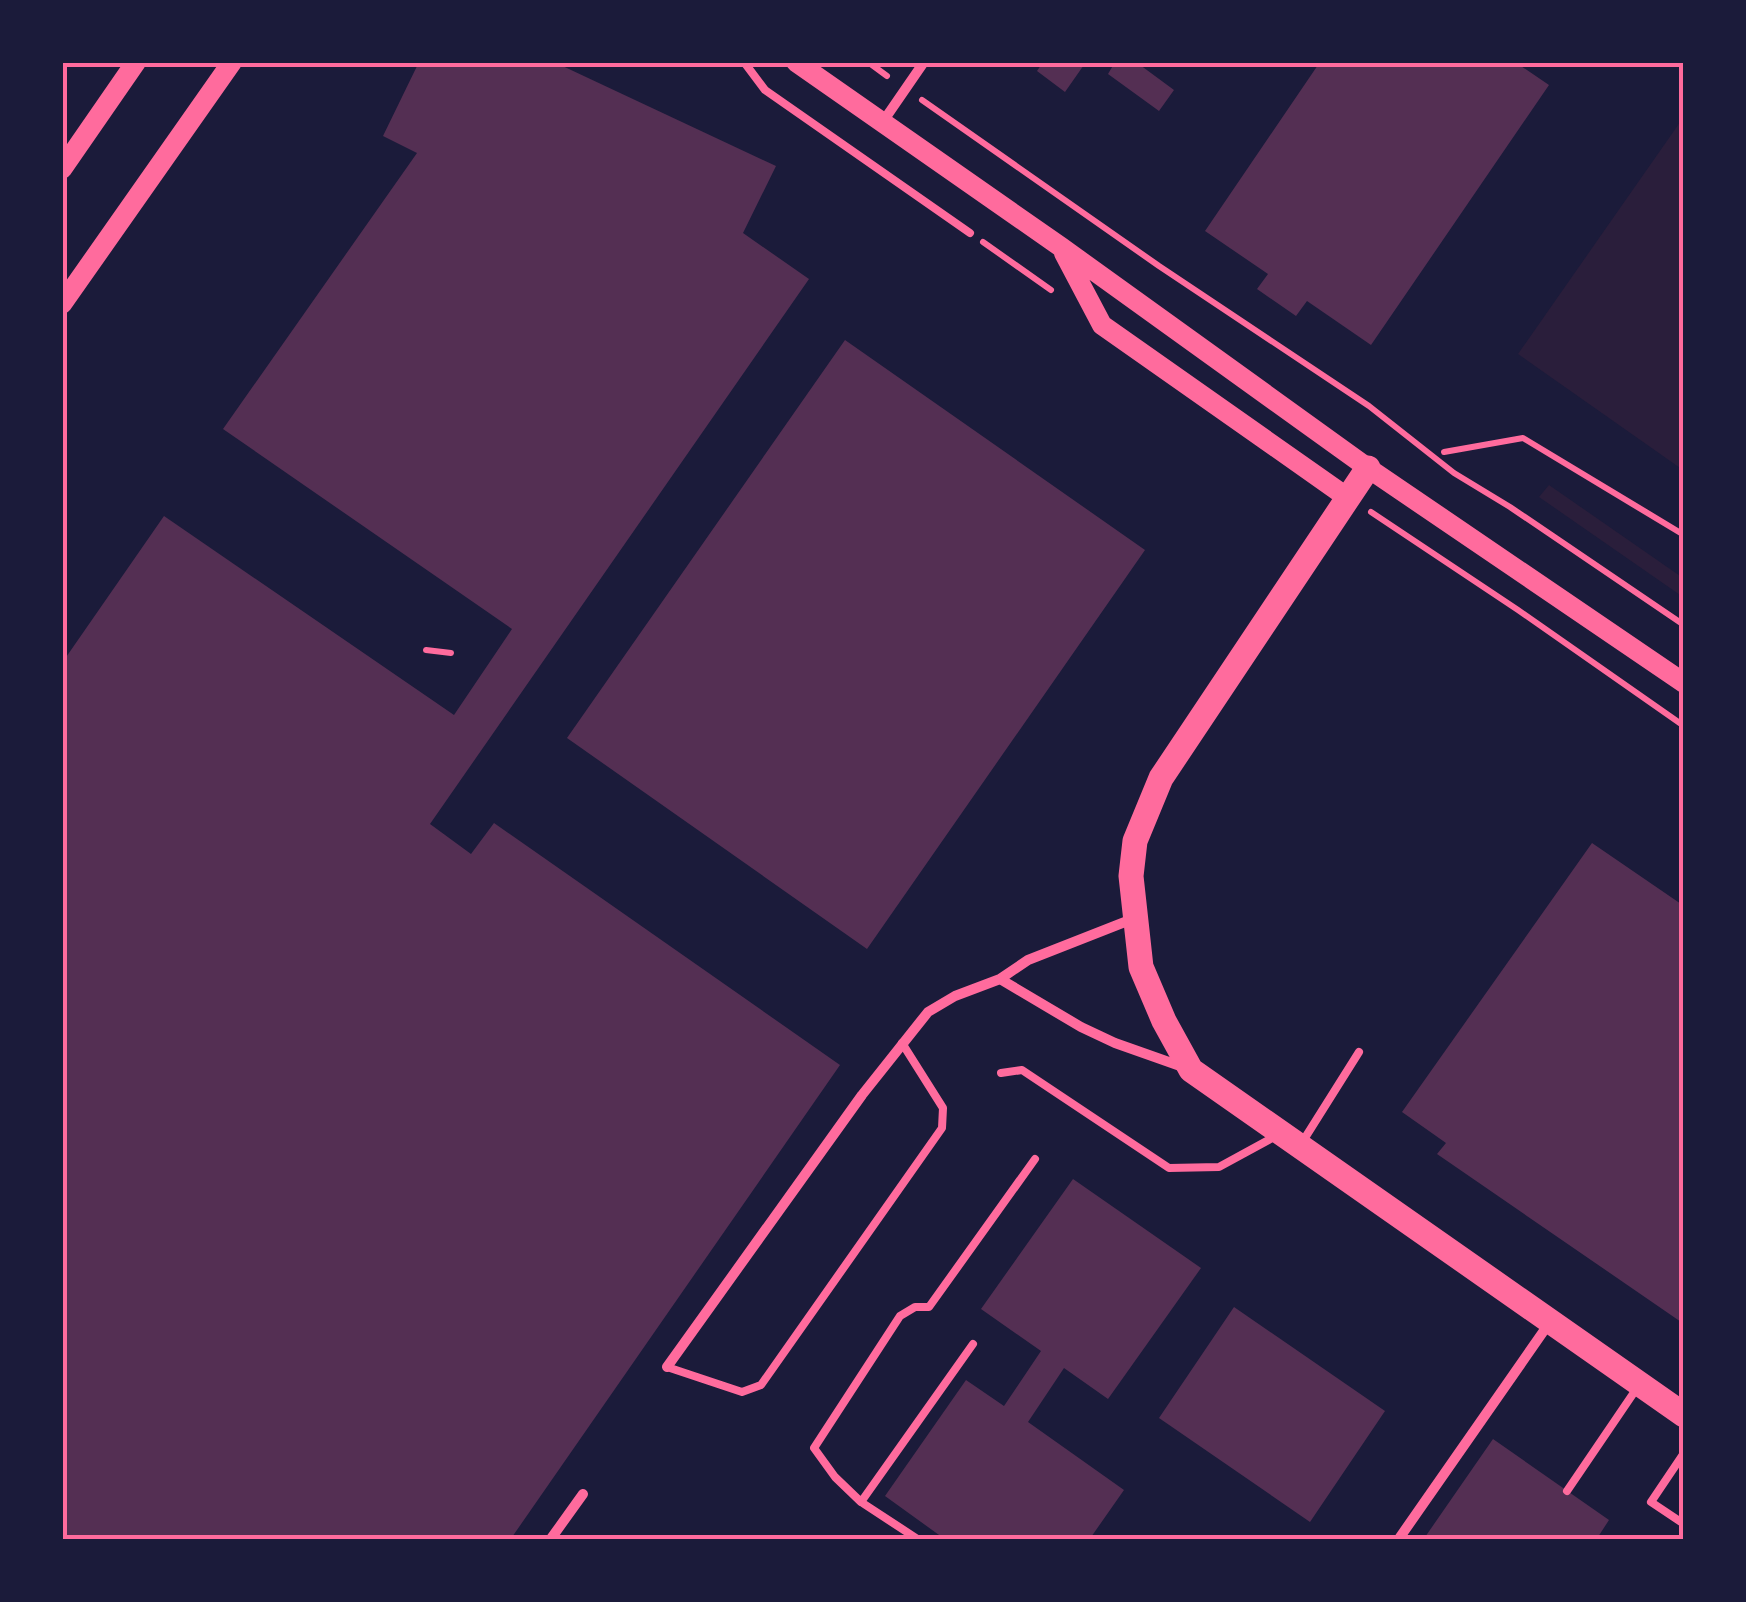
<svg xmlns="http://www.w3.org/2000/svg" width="1746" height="1602" viewBox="0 0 1746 1602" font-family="Roboto,sans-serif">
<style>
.green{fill:#2a1e3b}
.building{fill:#542f53}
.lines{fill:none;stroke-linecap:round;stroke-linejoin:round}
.path{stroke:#ff6b9d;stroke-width:6}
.service{stroke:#ff6b9d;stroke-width:8}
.minor{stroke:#ff6b9d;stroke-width:10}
.secondary{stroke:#ff6b9d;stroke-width:20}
.primary{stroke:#ff6b9d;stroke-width:25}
.neatline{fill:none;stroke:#ff6b9d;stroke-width:4}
</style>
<rect width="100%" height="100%" fill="#1b1b3a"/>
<!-- green -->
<path class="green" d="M 1683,118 L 1683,470 L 1518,354 Z
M 1549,485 L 1683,578 L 1683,597 L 1539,497 Z"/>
<!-- building -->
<path class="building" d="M 419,62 L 554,62 L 776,166 L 743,233 L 809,279 L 430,824 L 471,854 L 494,823 L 840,1065 L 510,1540 L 62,1540 L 62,663 L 164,516 L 454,715 L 512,629 L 223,429 L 417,153 L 383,136 Z
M 1043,62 L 1086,62 L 1065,92 L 1037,71 Z
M 1115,62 L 1136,62 L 1174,90 L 1159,111 L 1108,74 Z
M 1320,62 L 1515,62 L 1549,85 L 1371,345 L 1307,301 L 1296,316 L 1257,289 L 1268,274 L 1205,231 Z
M 845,340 L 1145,550 L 867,949 L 567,738 Z
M 1592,843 L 1684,906 L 1684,1324 L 1437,1154 L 1446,1143 L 1402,1112 Z
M 1073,1179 L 1201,1268 L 1108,1399 L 1064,1368 L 1028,1422 L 1124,1490 L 1089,1540 L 946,1540 L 885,1496 L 966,1380 L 1004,1406 L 1041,1351 L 981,1309 Z
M 1234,1307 L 1385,1411 L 1310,1522 L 1159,1418 Z
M 1493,1439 L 1609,1520 L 1596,1540 L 1423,1540 Z"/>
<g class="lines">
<!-- path -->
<path class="path" d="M 868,62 L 887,76
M 922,100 L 1159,266 L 1369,406 L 1454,473 L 1510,507 L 1684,625
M 983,242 L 1051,290
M 1444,452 L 1523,438 L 1684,535
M 1371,512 L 1518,610 L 1684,726
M 426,650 L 451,653"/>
<!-- service -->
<path class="service" d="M 744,62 L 765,90 L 970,233
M 1001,1073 L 1022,1070 L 1169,1168 L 1219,1167 L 1274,1137
M 1303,1141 L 1359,1052
M 667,1367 L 742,1392 L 761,1385 L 942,1128 L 943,1108 L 902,1043
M 1684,1453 L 1651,1502 L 1684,1524
M 1567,1491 L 1637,1388
M 861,1502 L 835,1477 L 814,1448 L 900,1316 L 915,1307 L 929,1307 L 1035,1159
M 919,1540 L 861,1502 L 973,1344"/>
<!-- minor -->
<path class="minor" d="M 882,123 L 924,62
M 1000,979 L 1081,1027 L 1115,1043 L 1183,1067
M 667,1367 L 862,1095 L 928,1012 L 955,996 L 1000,979 L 1028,960 L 1135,918
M 550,1540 L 583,1494
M 1398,1540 L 1550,1322"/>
<!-- secondary -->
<path class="secondary" d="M 796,62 L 1061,247 L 1368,468 L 1684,683
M 62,169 L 136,62
M 1064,253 L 1102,325 L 1348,498
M 62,304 L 232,62"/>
<!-- primary -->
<path class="primary" d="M 1368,468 L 1161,778 L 1135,841 L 1131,876 L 1141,967 L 1164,1021 L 1191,1070 L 1684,1415"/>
</g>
<!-- border -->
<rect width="1746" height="1602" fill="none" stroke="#1b1b3a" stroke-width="130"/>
<rect x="65" y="65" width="1616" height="1472" class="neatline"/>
</svg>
